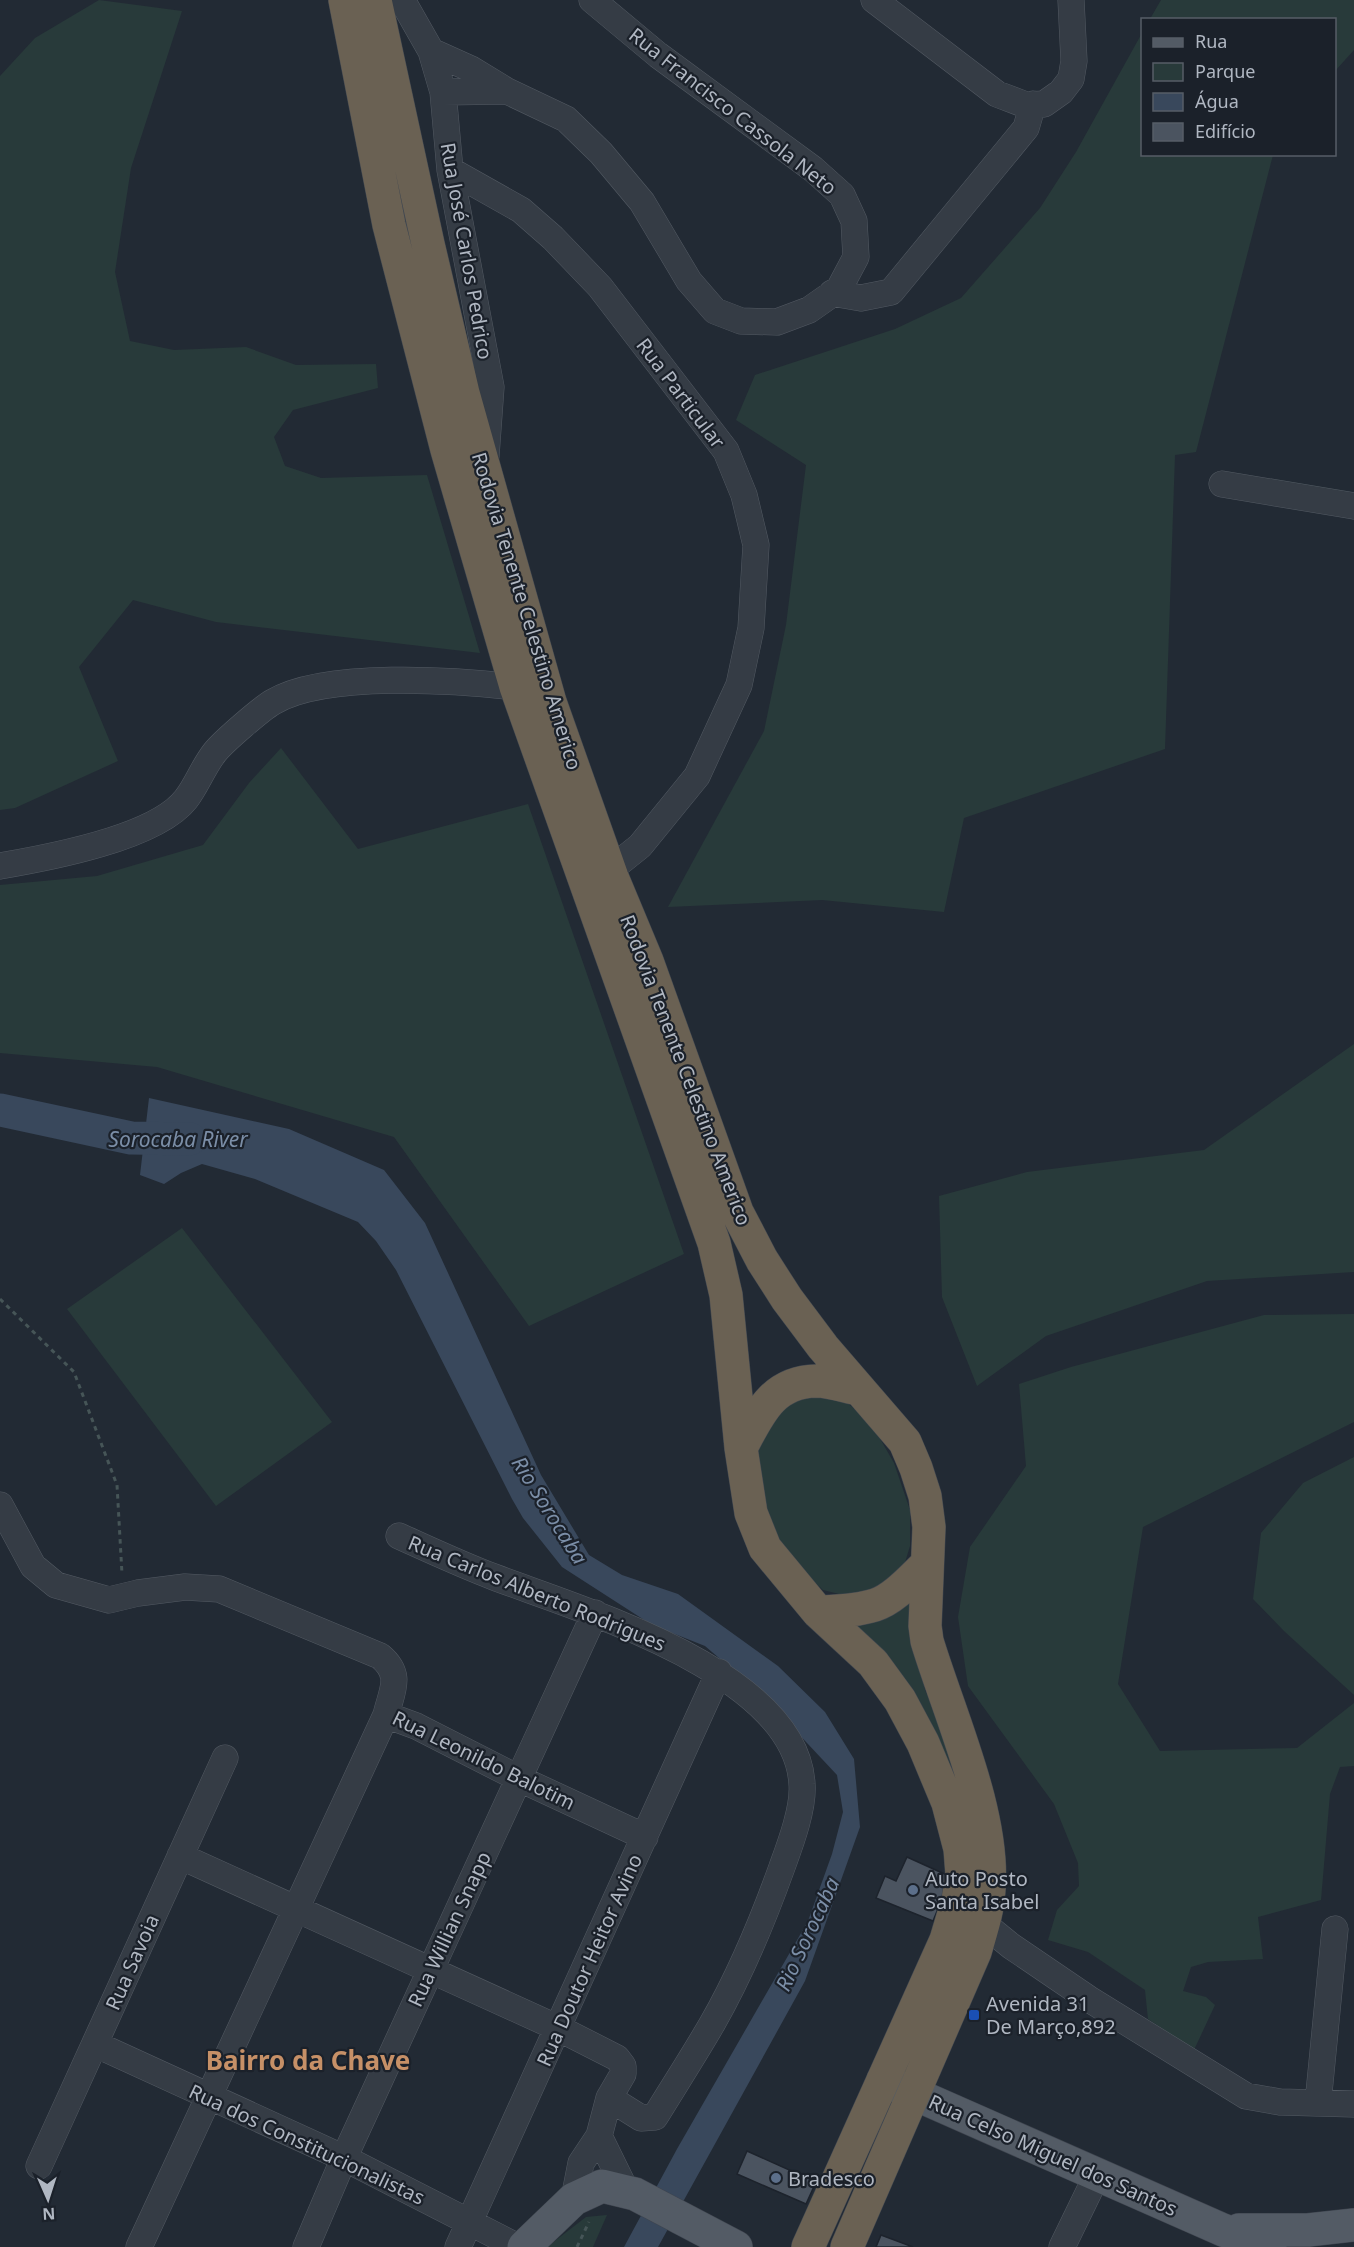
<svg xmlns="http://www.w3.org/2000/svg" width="1354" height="2247" viewBox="0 0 1354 2247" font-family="'Noto Sans',sans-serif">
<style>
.green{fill:#283a3a}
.water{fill:#39485c}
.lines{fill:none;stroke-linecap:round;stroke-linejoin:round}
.river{stroke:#39485c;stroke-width:33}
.building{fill:#4b5460;stroke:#1d232c;stroke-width:1.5}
.minor-casing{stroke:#535a63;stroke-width:27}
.major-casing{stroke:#3f454f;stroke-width:34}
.highway-casing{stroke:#404750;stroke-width:34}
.path{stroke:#465557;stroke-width:3;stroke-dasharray:4.5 4.5;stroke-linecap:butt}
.minor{stroke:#353c45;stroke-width:26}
.major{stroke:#535b65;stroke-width:33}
.highway{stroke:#6a6153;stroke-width:33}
.service-dot{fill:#5c6f8a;stroke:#1b212a;stroke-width:2}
.transit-dot{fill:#1a4fb4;stroke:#1b212a;stroke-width:2}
.labels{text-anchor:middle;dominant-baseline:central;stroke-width:4.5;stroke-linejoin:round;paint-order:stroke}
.street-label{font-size:20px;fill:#b0b7c2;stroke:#1b212a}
.poi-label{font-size:20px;fill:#b0b7c2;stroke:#1b212a;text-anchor:start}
.water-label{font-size:21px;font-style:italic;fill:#7b8ea7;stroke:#1b212a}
.district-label{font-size:26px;font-weight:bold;fill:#c69067;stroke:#1b212a}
</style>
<rect width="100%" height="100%" fill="#222a34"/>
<!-- green -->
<path class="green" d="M 99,0 L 182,11 L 131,168 L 115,272 L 130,341 L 174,350 L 246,347 L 296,365 L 376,364 L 378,388 L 293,410 L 274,437 L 285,466 L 321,478 L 427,475 L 480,653 L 216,622 L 133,600 L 79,667 L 118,761 L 15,808 L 0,810 L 0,76 L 35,38 Z
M 1161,0 L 1354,0 L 1354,50 L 1335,71 L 1334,20 L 1150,19 Z
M 1142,33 L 1142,154 L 1273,155 L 1196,452 L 1175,455 L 1165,749 L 964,818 L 944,912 L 822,900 L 668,907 L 764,731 L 786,625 L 806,465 L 736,420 L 755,375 L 895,329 L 961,298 L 1040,208 L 1076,152 Z
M 281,748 L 358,849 L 528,804 L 684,1254 L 529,1326 L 394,1137 L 157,1067 L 0,1053 L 0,885 L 97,876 L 203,845 L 249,783 Z
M 1354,1044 L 1354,1272 L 1207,1281 L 1046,1336 L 977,1386 L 942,1297 L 939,1196 L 1027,1172 L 1204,1150 Z
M 182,1228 L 332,1422 L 216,1506 L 67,1309 Z
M 1354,1314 L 1354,1422 L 1143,1527 L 1118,1684 L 1160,1751 L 1297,1748 L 1354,1703 L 1354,1766 L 1340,1767 L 1330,1794 L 1321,1900 L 1258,1917 L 1263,1959 L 1208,1962 L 1191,1967 L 1183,1991 L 1206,1997 L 1215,2005 L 1194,2050 L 1148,2019 L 1145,1990 L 1088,1952 L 1048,1940 L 1057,1910 L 1079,1886 L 1078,1863 L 1054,1804 L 968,1686 L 958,1617 L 970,1547 L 1026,1466 L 1019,1384 L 1071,1367 L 1264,1315 Z
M 796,1394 L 837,1394 L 871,1423 L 894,1463 L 910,1510 L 910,1546 L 903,1569 L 874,1592 L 847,1596 L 823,1590 L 793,1562 L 766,1519 L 755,1447 L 772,1407 Z
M 1354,1457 L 1354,1695 L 1284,1631 L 1253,1599 L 1261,1533 L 1303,1483 Z
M 909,1599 L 925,1690 L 969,1790 L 977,1815 L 982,1855 L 982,1895 L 975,1937 L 908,2080 L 894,2075 L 961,1924 L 970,1885 L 971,1852 L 964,1815 L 922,1715 L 896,1667 L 873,1640 L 845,1618 C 871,1619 890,1615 909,1599 Z
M 607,2215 L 593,2247 L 547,2247 L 586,2217 Z"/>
<!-- water -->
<path class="water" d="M 149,1098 L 289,1129 L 384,1170 L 425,1223 L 541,1475 L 589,1555 L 622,1575 L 678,1594 L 778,1666 L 825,1712 L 854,1759 L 860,1827 L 805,1981 L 658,2247 L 624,2247 L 677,2149 L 808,1921 L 832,1854 L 843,1812 L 837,1775 L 762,1695 L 705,1646 L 652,1625 L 562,1567 L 523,1518 L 512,1499 L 396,1270 L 376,1241 L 358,1222 L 255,1179 L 202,1164 L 181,1173 L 164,1184 L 140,1175 Z"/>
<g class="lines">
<!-- river -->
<path class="river" d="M 0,1110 L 131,1138 L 190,1139"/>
</g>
<!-- building -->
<path class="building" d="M 907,1857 L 951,1877 L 933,1921 L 876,1898 L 885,1876 L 896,1881 Z
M 747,2151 L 816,2182 L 806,2204 L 737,2174 Z
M 881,2235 L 913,2247 L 876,2247 Z"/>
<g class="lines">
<defs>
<path id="minor" d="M 402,0 L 431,51 L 443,92 L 450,170 L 491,387 L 486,456
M 874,0 L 997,94 L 1026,105 L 1044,104 L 1061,92 L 1071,79 L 1074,61 L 1071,0
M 431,51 L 471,69 L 507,91 L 443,92
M 507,91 L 566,119 L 601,153 L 642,202 L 689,281 L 715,311 L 741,321 L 777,322 L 809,310 L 839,289 L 856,257 L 854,221 L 842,195 L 813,169 L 658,55 L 592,0
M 450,170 L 521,210 L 553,238 L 600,287 L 726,451 L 744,495 L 756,545 L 751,628 L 739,685 L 697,776 L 640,846 L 610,870
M 832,293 L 861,298 L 891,292 L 1026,128 L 1033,104
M 1222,484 L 1354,506
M 0,866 C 47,858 156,838 186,799 C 197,785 203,767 215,752 C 224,741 261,709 273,702 C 325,671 455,680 516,687
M 0,1505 L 33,1566 L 56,1585 L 109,1600 L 138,1593 L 185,1587 L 219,1589 L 380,1656 C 403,1675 392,1690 386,1715 L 139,2247
M 399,1536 C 430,1550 462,1565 494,1577 C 581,1610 796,1672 802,1784 C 804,1808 790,1845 782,1867 C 763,1920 740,1975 712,2024 C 694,2055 674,2086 655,2117 L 641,2118 L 609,2098
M 386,1715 L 416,1726 L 518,1778 L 645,1837
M 180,1856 L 558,2028 L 617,2058 L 623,2066 L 623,2074 L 609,2098 L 599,2136 L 581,2163 L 574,2199
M 984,1924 L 1011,1946 L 1089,1999 L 1246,2096 L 1280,2102 L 1354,2104
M 95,2044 L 344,2158 L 518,2247
M 1318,2103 L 1335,1929
M 599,2136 L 626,2191
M 39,2166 L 225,1758
M 306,2247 L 344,2158 L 595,1613
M 458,2247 L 719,1672
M 1062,2247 L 1097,2175"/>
<path id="major" d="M 883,2080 L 1223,2230 L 1270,2247
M 1239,2230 L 1308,2230 L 1354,2225
M 524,2247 L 574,2199 L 602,2186 L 635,2194 L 736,2247"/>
<path id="highway" d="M 345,0 L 389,225 L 447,450 L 516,687 L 714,1243 L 726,1295 L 741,1448 L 751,1513 L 765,1548 L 818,1612 L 873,1663 L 900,1700 L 923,1743 L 948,1803 L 960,1849 L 962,1875 L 958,1900 L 946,1940 L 808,2247
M 375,0 L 428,244 L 463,393 L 550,702 L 612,877 L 647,961 L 737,1212 L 762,1260 L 787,1299 L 823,1347 L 905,1442 L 916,1468 L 925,1496 L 929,1527 L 925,1626 L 927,1641 C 949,1714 995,1813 989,1889 C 988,1911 981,1931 975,1952 L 847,2247
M 741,1448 C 759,1414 772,1382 816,1381 C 829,1381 844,1386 858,1389
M 818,1612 C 837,1611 856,1611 875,1605 C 894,1599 912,1578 927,1564"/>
</defs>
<!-- minor casing -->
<use href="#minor" class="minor-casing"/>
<!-- major casing -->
<use href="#major" class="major-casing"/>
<!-- highway casing -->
<use href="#highway" class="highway-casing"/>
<!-- path -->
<path class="path" d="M 0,1299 L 74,1372 L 117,1485 L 122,1574
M 577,2247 L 589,2222"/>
<!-- minor -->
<use href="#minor" class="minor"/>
<!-- major -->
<use href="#major" class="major"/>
<!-- highway -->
<use href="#highway" class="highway"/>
</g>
<!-- markers -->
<g class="service-dot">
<circle cx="913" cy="1890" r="6"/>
<circle cx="776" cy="2178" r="6"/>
</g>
<rect class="transit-dot" x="968" y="2009" width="12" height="12" rx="3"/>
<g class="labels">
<!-- street labels -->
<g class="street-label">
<text transform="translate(733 111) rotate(38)">Rua Francisco Cassola Neto</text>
<text transform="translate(467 251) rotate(80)">Rua José Carlos Pedrico</text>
<text transform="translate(681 393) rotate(53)">Rua Particular</text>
<text transform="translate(527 611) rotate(73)">Rodovia Tenente Celestino Americo</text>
<text transform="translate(686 1070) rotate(69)">Rodovia Tenente Celestino Americo</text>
<text transform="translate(537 1593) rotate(22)">Rua Carlos Alberto Rodrigues</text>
<text transform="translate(484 1760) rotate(26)">Rua Leonildo Balotim</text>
<text transform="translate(449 1929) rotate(-65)">Rua Willian Snapp</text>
<text transform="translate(589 1960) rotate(-66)">Rua Doutor Heitor Avino</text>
<text transform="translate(132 1962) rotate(-66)">Rua Savoia</text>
<text transform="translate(307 2144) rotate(25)">Rua dos Constitucionalistas</text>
<text transform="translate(1053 2155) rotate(24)">Rua Celso Miguel dos Santos</text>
</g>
<!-- poi labels -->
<g class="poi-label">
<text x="925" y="1878">Auto Posto<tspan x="925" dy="23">Santa Isabel</tspan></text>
<text x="986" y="2003">Avenida 31<tspan x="986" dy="23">De Março,892</tspan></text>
<text x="788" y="2178">Bradesco</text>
</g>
<!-- water labels -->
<g class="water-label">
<text x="178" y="1139">Sorocaba River</text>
<text transform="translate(550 1510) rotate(58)">Rio Sorocaba</text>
<text transform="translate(807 1934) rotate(-65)">Rio Sorocaba</text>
</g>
<!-- district labels -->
<g class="district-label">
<text x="308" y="2060">Bairro da Chave</text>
</g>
</g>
<!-- legend -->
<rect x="1141" y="18" width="195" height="138" fill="#1b212a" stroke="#575d67" stroke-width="1.5"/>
<rect x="1153" y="38" width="30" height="9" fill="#535b65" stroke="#575d67" stroke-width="1.5"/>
<text x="1195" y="48" font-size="18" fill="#b0b7c2">Rua</text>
<rect x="1153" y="63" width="30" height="18" fill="#283a3a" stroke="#575d67" stroke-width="1.5"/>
<text x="1195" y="78" font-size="18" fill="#b0b7c2">Parque</text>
<rect x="1153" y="93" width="30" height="18" fill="#39485c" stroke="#575d67" stroke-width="1.5"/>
<text x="1195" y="108" font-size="18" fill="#b0b7c2">Água</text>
<rect x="1153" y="123" width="30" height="18" fill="#4b5460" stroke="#575d67" stroke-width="1.5"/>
<text x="1195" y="138" font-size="18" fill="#b0b7c2">Edifício</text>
<!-- north arrow -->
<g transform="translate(48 2199) rotate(177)" stroke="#1b212a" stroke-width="4.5" paint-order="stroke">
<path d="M0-4.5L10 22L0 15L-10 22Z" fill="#b0b7c2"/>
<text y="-9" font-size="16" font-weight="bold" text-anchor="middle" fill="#b0b7c2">N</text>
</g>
</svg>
